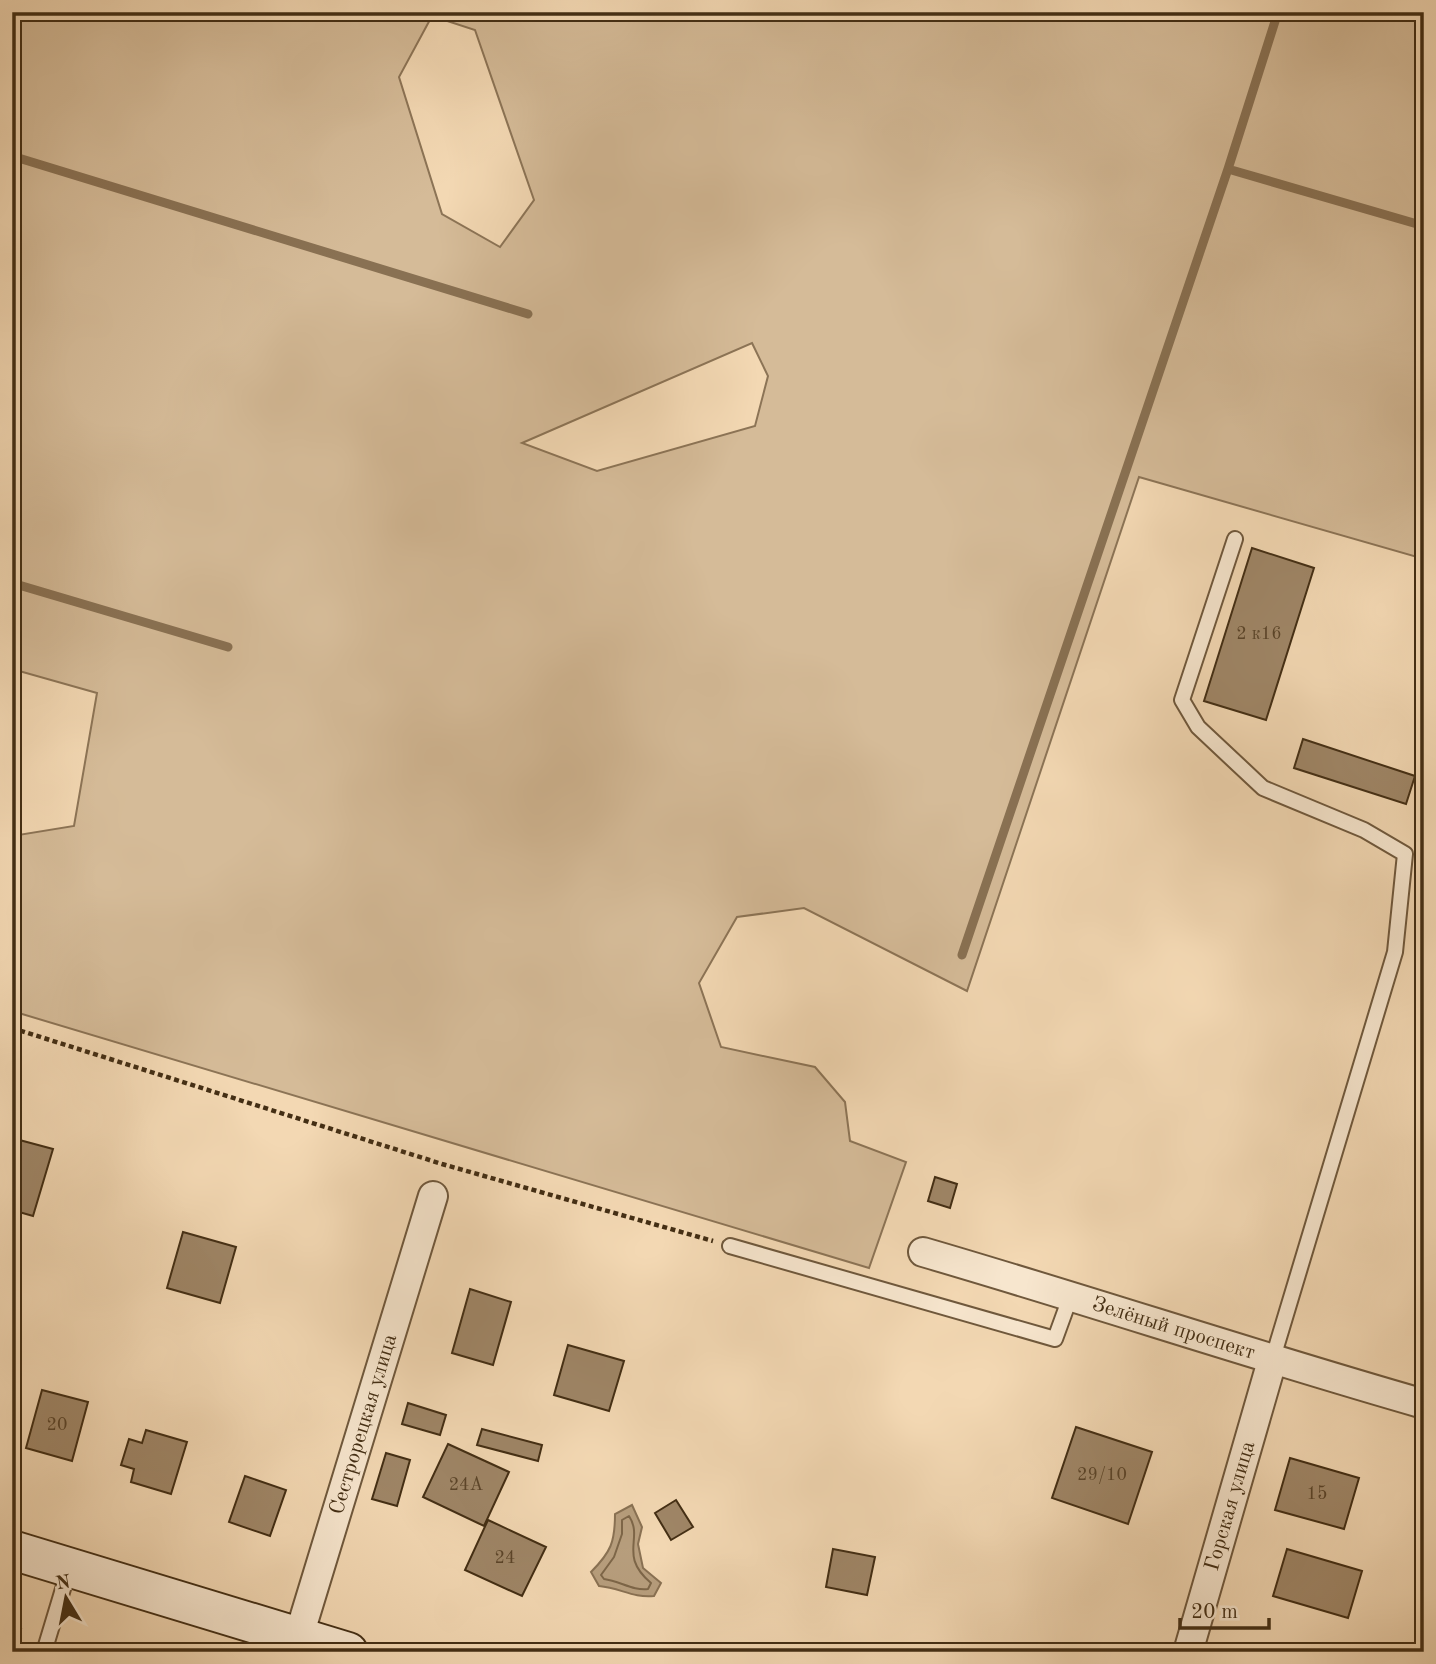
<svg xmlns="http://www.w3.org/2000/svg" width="1436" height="1664" viewBox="0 0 1436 1664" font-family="'Old Standard TT',serif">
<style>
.green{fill:#d5bb98;stroke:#8c7456;stroke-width:2;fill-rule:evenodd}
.water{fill:#b79e7d;stroke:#897153;stroke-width:2}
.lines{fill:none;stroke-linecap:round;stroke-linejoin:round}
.shore{stroke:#7d6648;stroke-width:2}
.stream{stroke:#897153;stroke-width:9}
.building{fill:#9f8667;stroke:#432e14;stroke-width:2}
.lane-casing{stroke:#6f583c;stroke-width:18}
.street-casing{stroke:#6f583c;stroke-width:32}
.secondary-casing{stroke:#432e14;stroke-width:42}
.path{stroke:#432e14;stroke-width:4.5;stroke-dasharray:5 3.5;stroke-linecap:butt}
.lane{stroke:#f7e6ce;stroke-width:14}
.street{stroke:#f7e6ce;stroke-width:28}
.secondary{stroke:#f7e6ce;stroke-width:38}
.labels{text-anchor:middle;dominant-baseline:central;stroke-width:5;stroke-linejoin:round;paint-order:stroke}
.number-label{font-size:18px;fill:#5a4429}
.street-label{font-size:21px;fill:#432e14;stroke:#f7e6ce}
</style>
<rect width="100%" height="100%" fill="#f3d8b3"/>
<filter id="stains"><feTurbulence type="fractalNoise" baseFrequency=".00286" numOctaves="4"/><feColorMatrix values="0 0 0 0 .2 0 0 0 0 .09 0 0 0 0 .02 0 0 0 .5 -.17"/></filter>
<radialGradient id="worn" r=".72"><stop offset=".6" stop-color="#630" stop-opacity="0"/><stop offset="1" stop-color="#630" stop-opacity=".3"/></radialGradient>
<!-- green -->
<path class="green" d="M 12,12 L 1424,12 L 1424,559 L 1139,477 L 967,991 L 804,908 L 737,917 L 699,983 L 721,1047 L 815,1067 L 845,1102 L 850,1141 L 906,1162 L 869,1268 L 12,1011 L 12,836 L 74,826 L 97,693 L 12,669 ZM 432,16 L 475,30 L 534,200 L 500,247 L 442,214 L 399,77 ZM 752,343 L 768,376 L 755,426 L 597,471 L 522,443 Z"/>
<!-- water -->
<path class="water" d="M 632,1505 L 642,1527 L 638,1544 L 643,1568 L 661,1583 L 654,1596 C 632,1598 621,1588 599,1586 L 591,1572 C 611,1552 615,1542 615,1514 Z"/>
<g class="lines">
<!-- shore -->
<path class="shore" d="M 629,1516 C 644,1539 618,1555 651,1583 L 648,1589 C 633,1591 620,1581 604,1579 L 601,1575 L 614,1557 L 622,1534 L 622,1520 Z"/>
<!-- stream -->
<path class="stream" d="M 12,156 L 528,314
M 1228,169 L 1424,226
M 12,583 L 228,647
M 962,955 L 1228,169 L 1278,12"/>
</g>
<!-- building -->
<path class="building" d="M 1252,548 L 1314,568 L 1266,720 L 1204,701 Z
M 1303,739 L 1415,776 L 1406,804 L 1294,768 Z
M 12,1138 L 53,1149 L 33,1216 L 12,1210 Z
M 935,1177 L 957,1184 L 950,1208 L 928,1201 Z
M 183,1232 L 236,1247 L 220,1303 L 167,1288 Z
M 470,1289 L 511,1302 L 493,1365 L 452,1353 Z
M 568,1345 L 624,1361 L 609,1411 L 554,1395 Z
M 42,1390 L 88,1402 L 72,1461 L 26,1448 Z
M 408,1403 L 446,1415 L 440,1435 L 402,1424 Z
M 1076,1427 L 1152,1452 L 1128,1524 L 1052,1498 Z
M 482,1429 L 542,1445 L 538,1461 L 477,1445 Z
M 146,1430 L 187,1442 L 171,1494 L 131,1482 L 134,1469 L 121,1465 L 129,1439 L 142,1443 Z
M 448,1444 L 509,1472 L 484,1526 L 423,1497 Z
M 386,1453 L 410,1460 L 397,1506 L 372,1499 Z
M 1290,1458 L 1359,1478 L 1344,1529 L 1275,1510 Z
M 245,1476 L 286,1490 L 270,1536 L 229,1522 Z
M 676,1500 L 693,1527 L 671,1540 L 655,1513 Z
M 488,1520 L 546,1547 L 522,1596 L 465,1570 Z
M 833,1549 L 875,1557 L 867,1595 L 826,1587 Z
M 1287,1549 L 1362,1571 L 1348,1618 L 1273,1596 Z
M 12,1626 L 21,1629 L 14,1652 L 12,1652 Z"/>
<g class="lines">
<defs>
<path id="lane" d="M 1235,539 L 1182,700 L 1198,727 L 1263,788 L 1364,830 L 1405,854 L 1395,952 L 1272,1361
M 730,1246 L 1055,1339 L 1071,1295
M 44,1652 L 69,1569"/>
<g id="street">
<path id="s1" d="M 923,1252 C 1091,1301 1256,1356 1424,1404"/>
<path id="s2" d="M 294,1652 L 433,1196"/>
<path id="s3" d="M 1188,1652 L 1272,1361"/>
</g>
<path id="secondary" d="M 12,1550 L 348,1652"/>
</defs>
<!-- lane casing -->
<use href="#lane" class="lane-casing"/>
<!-- street casing -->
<use href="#street" class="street-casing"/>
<!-- secondary casing -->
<use href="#secondary" class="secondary-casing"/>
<!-- path -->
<path class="path" d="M 1417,836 L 1424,824
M 12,1028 L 442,1164 L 713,1241"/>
<!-- lane -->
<use href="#lane" class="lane"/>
<!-- street -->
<use href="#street" class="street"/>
<!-- secondary -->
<use href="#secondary" class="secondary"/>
</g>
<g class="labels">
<!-- number labels -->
<g class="number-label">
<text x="1259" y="634">2 к16</text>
<text x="57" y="1425">20</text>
<text x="1102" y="1475">29/10</text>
<text x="466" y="1485">24А</text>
<text x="1317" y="1494">15</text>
<text x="505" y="1558">24</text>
</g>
<!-- street labels -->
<g class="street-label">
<text stroke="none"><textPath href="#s1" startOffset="262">Зелёный проспект</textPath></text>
<text stroke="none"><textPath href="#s2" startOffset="238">Сестрорецкая улица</textPath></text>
<text stroke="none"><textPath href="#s3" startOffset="152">Горская улица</textPath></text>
</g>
</g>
<!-- margin -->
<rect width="1436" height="1664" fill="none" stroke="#f3d8b3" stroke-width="42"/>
<rect x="14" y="14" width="1408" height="1636" fill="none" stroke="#432e14" stroke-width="3.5"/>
<rect x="21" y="21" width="1394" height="1622" fill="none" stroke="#432e14" stroke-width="2"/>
<!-- north arrow -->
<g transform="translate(66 1598) rotate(350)" stroke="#f7e6ce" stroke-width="5" paint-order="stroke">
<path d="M0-5L12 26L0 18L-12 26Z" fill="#432e14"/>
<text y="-10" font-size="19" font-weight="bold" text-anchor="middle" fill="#432e14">N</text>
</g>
<!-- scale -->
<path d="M1180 1618v10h89v-10" fill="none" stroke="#432e14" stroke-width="3.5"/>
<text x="1191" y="1618" font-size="21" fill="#432e14" stroke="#f7e6ce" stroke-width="5" paint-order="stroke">20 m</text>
<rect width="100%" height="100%" filter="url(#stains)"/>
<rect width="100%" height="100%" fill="url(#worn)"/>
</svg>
